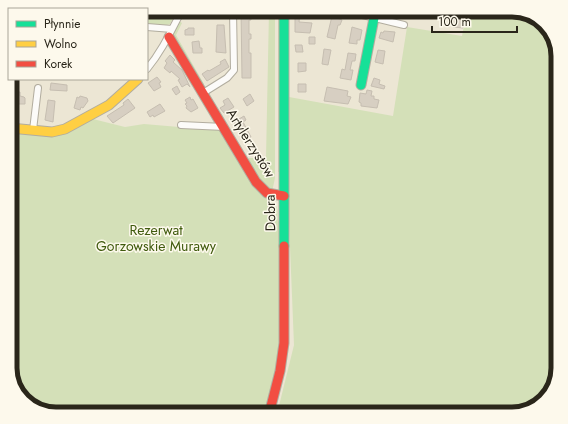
<svg xmlns="http://www.w3.org/2000/svg" width="568" height="424" viewBox="0 0 568 424" font-family="Jost,sans-serif">
<style>
.green{fill:#d4e0b8}
.building{fill:#d7cfc2;stroke:#c6beb1}
.lines{fill:none;stroke-linecap:round;stroke-linejoin:round}
.street-casing{stroke:#b2ad9f;stroke-width:8}
.fast-casing{stroke:#b2ad9f;stroke-width:11}
.slow-casing{stroke:#b2ad9f;stroke-width:11}
.jam-casing{stroke:#b2ad9f;stroke-width:11}
.street{stroke:#fcfbf9;stroke-width:6}
.fast{stroke:#16e098;stroke-width:9}
.slow{stroke:#ffcf43;stroke-width:9}
.jam{stroke:#f24e42;stroke-width:9}
.labels{text-anchor:middle;dominant-baseline:central;stroke-width:3;stroke-linejoin:round;paint-order:stroke}
.street-label{font-size:14px;fill:#2a261a;stroke:#fdf9ec}
.park-label{font-size:14px;fill:#405b0e;stroke:#fdf9ec}
.rim{fill:none;stroke:#2a261a;stroke-width:5}
</style>
<rect width="100%" height="100%" fill="#ece6d4"/>
<!-- green -->
<path class="green" d="M 147,10 L 177,10 L 170,24 L 164,26 L 147,24 Z
M 269,10 L 275,10 L 275,178 L 272,192 L 264,187 L 247,160 L 249,158 L 266,158 Z
M 278,10 L 280,10 L 281,172 L 278,172 Z
M 467,10 L 512,10 L 540,20 L 558,56 L 558,368 L 548,396 L 512,414 L 277,414 L 294,345 L 289,222 L 289,97 L 393,116 L 407,27 L 462,36 Z
M 179,21 L 182,23 L 176,35 L 204,84 L 201,86 L 172,36 Z
M 93,119 L 125,127 L 144,124 L 179,127 L 210,125 L 216,121 L 262,195 L 273,198 C 273,203 275,204 277,208 C 279,213 276,217 279,222 L 280,337 L 278,348 L 279,357 L 267,414 L 56,414 L 28,404 L 10,371 L 10,131 L 52,134 Z"/>
<!-- building -->
<path class="building" d="M 241,10 L 249,10 L 249,14 L 251,14 L 251,20 L 249,20 L 249,34 L 251,34 L 251,39 L 249,39 L 249,53 L 251,53 L 251,78 L 242,78 Z
M 292,10 L 300,10 L 299,22 L 312,23 L 310,33 L 295,32 L 295,18 L 292,18 Z
M 402,10 L 409,10 L 407,18 L 400,16 Z
M 435,10 L 444,10 L 443,18 L 434,16 Z
M 458,10 L 465,10 L 465,14 L 466,14 L 463,28 L 453,27 L 454,14 L 457,14 Z
M 332,16 L 342,20 L 340,25 L 338,25 L 335,39 L 327,37 Z
M 217,25 L 224,25 L 226,53 L 216,52 Z
M 352,27 L 362,30 L 360,40 L 357,40 L 357,44 L 349,43 Z
M 188,28 L 194,28 L 194,35 L 185,35 L 185,30 L 188,29 Z
M 384,31 L 395,32 L 393,42 L 379,38 L 381,32 L 383,33 Z
M 309,37 L 315,37 L 315,44 L 309,44 Z
M 199,41 L 200,48 L 202,48 L 202,53 L 193,53 L 192,42 Z
M 295,45 L 302,45 L 303,52 L 296,52 Z
M 324,49 L 331,50 L 328,65 L 322,64 Z
M 378,50 L 385,51 L 383,64 L 375,62 Z
M 348,53 L 356,54 L 355,61 L 352,61 L 350,70 L 353,70 L 351,80 L 340,78 L 342,69 L 345,70 Z
M 170,55 L 175,60 L 173,62 L 182,70 L 190,87 L 187,84 L 182,87 L 178,80 L 180,79 L 171,71 L 170,73 L 164,68 L 167,63 L 165,61 Z
M 225,59 L 229,67 L 207,81 L 202,74 L 208,70 L 209,71 L 221,64 L 220,62 Z
M 298,63 L 306,63 L 306,71 L 298,72 Z
M 157,77 L 161,82 L 159,83 L 161,87 L 154,91 L 148,83 Z
M 374,78 L 380,80 L 379,84 L 385,86 L 384,89 L 371,86 Z
M 51,83 L 67,85 L 67,91 L 50,90 Z
M 298,84 L 306,84 L 306,92 L 298,92 Z
M 177,86 L 180,92 L 176,95 L 172,89 Z
M 327,87 L 348,91 L 347,96 L 351,97 L 348,104 L 324,101 Z
M 367,90 L 372,91 L 371,96 L 374,96 L 374,99 L 379,100 L 377,108 L 361,106 L 361,103 L 359,102 L 360,93 L 366,94 Z
M 14,92 L 20,92 L 20,96 L 24,97 L 25,98 L 25,104 L 16,104 L 16,110 L 10,109 L 10,95 L 13,96 Z
M 250,94 L 254,101 L 247,106 L 243,99 Z
M 80,96 L 87,98 L 88,101 L 83,108 L 81,107 L 80,110 L 74,108 L 77,97 L 79,98 Z
M 190,97 L 191,100 L 193,99 L 198,108 L 191,112 L 186,108 L 187,106 L 185,104 L 187,103 L 185,100 Z
M 228,98 L 234,107 L 224,113 L 220,108 L 225,105 L 223,101 Z
M 128,99 L 135,108 L 113,123 L 107,116 L 124,105 L 123,103 Z
M 48,100 L 55,101 L 53,122 L 45,120 Z
M 160,104 L 165,111 L 154,117 L 153,115 L 150,117 L 147,112 Z
M 244,116 L 246,120 L 243,122 L 251,137 L 250,138 L 251,141 L 246,144 L 234,122 Z"/>
<g class="lines">
<defs>
<path id="street" d="M 342,10 L 404,25
M 147,27 L 172,29
M 147,69 C 162,51 171,31 182,10
M 203,93 L 227,78 L 234,70 L 233,10
M 181,125 L 224,127
M 33,130 L 38,88"/>
<path id="fast" d="M 284,10 L 284,246
M 361,85 L 374,18"/>
<path id="slow" d="M 10,128 L 52,132 L 65,129 L 109,105 L 138,79"/>
<path id="jam" d="M 169,37 L 256,182 L 267,193 L 284,196
M 269,414 L 280,371 L 284,343 L 284,246"/>
</defs>
<!-- street casing -->
<use href="#street" class="street-casing"/>
<!-- fast casing -->
<use href="#fast" class="fast-casing"/>
<!-- slow casing -->
<use href="#slow" class="slow-casing"/>
<!-- jam casing -->
<use href="#jam" class="jam-casing"/>
<!-- street -->
<use href="#street" class="street"/>
<!-- fast -->
<use href="#fast" class="fast"/>
<!-- slow -->
<use href="#slow" class="slow"/>
<!-- jam -->
<use href="#jam" class="jam"/>
</g>
<g class="labels">
<!-- street labels -->
<g class="street-label">
<text transform="translate(251 143) rotate(58)">Artylerzystów</text>
<text transform="translate(270 213) rotate(-91)">Dobra</text>
</g>
<!-- park labels -->
<g class="park-label">
<text x="156" y="230">Rezerwat<tspan x="156" dy="16">Gorzowskie Murawy</tspan></text>
</g>
</g>
<!-- crop -->
<path d="M0 0H568V424H0ZM56 17H512A39 39 0 0 1 551 56V368A39 39 0 0 1 512 407H56A39 39 0 0 1 17 368V56A39 39 0 0 1 56 17Z" fill="#fdf9ec" fill-rule="evenodd"/>
<path class="rim" d="M56 17H512A39 39 0 0 1 551 56V368A39 39 0 0 1 512 407H56A39 39 0 0 1 17 368V56A39 39 0 0 1 56 17Z"/>
<!-- legend -->
<rect x="8" y="8" width="140" height="72" fill="#fdf9ec" stroke="#a9a598"/>
<rect x="16" y="21" width="20" height="6" fill="#16e098" stroke="#a9a598"/>
<text x="44" y="28" font-size="12" fill="#2a261a">Płynnie</text>
<rect x="16" y="41" width="20" height="6" fill="#ffcf43" stroke="#a9a598"/>
<text x="44" y="48" font-size="12" fill="#2a261a">Wolno</text>
<rect x="16" y="61" width="20" height="6" fill="#f24e42" stroke="#a9a598"/>
<text x="44" y="68" font-size="12" fill="#2a261a">Korek</text>
<!-- scale -->
<path d="M432 26v6h85v-6" fill="none" stroke="#2a261a" stroke-width="2"/>
<text x="438" y="26" font-size="12" fill="#2a261a" stroke="#fdf9ec" stroke-width="3" paint-order="stroke">100 m</text>
</svg>
